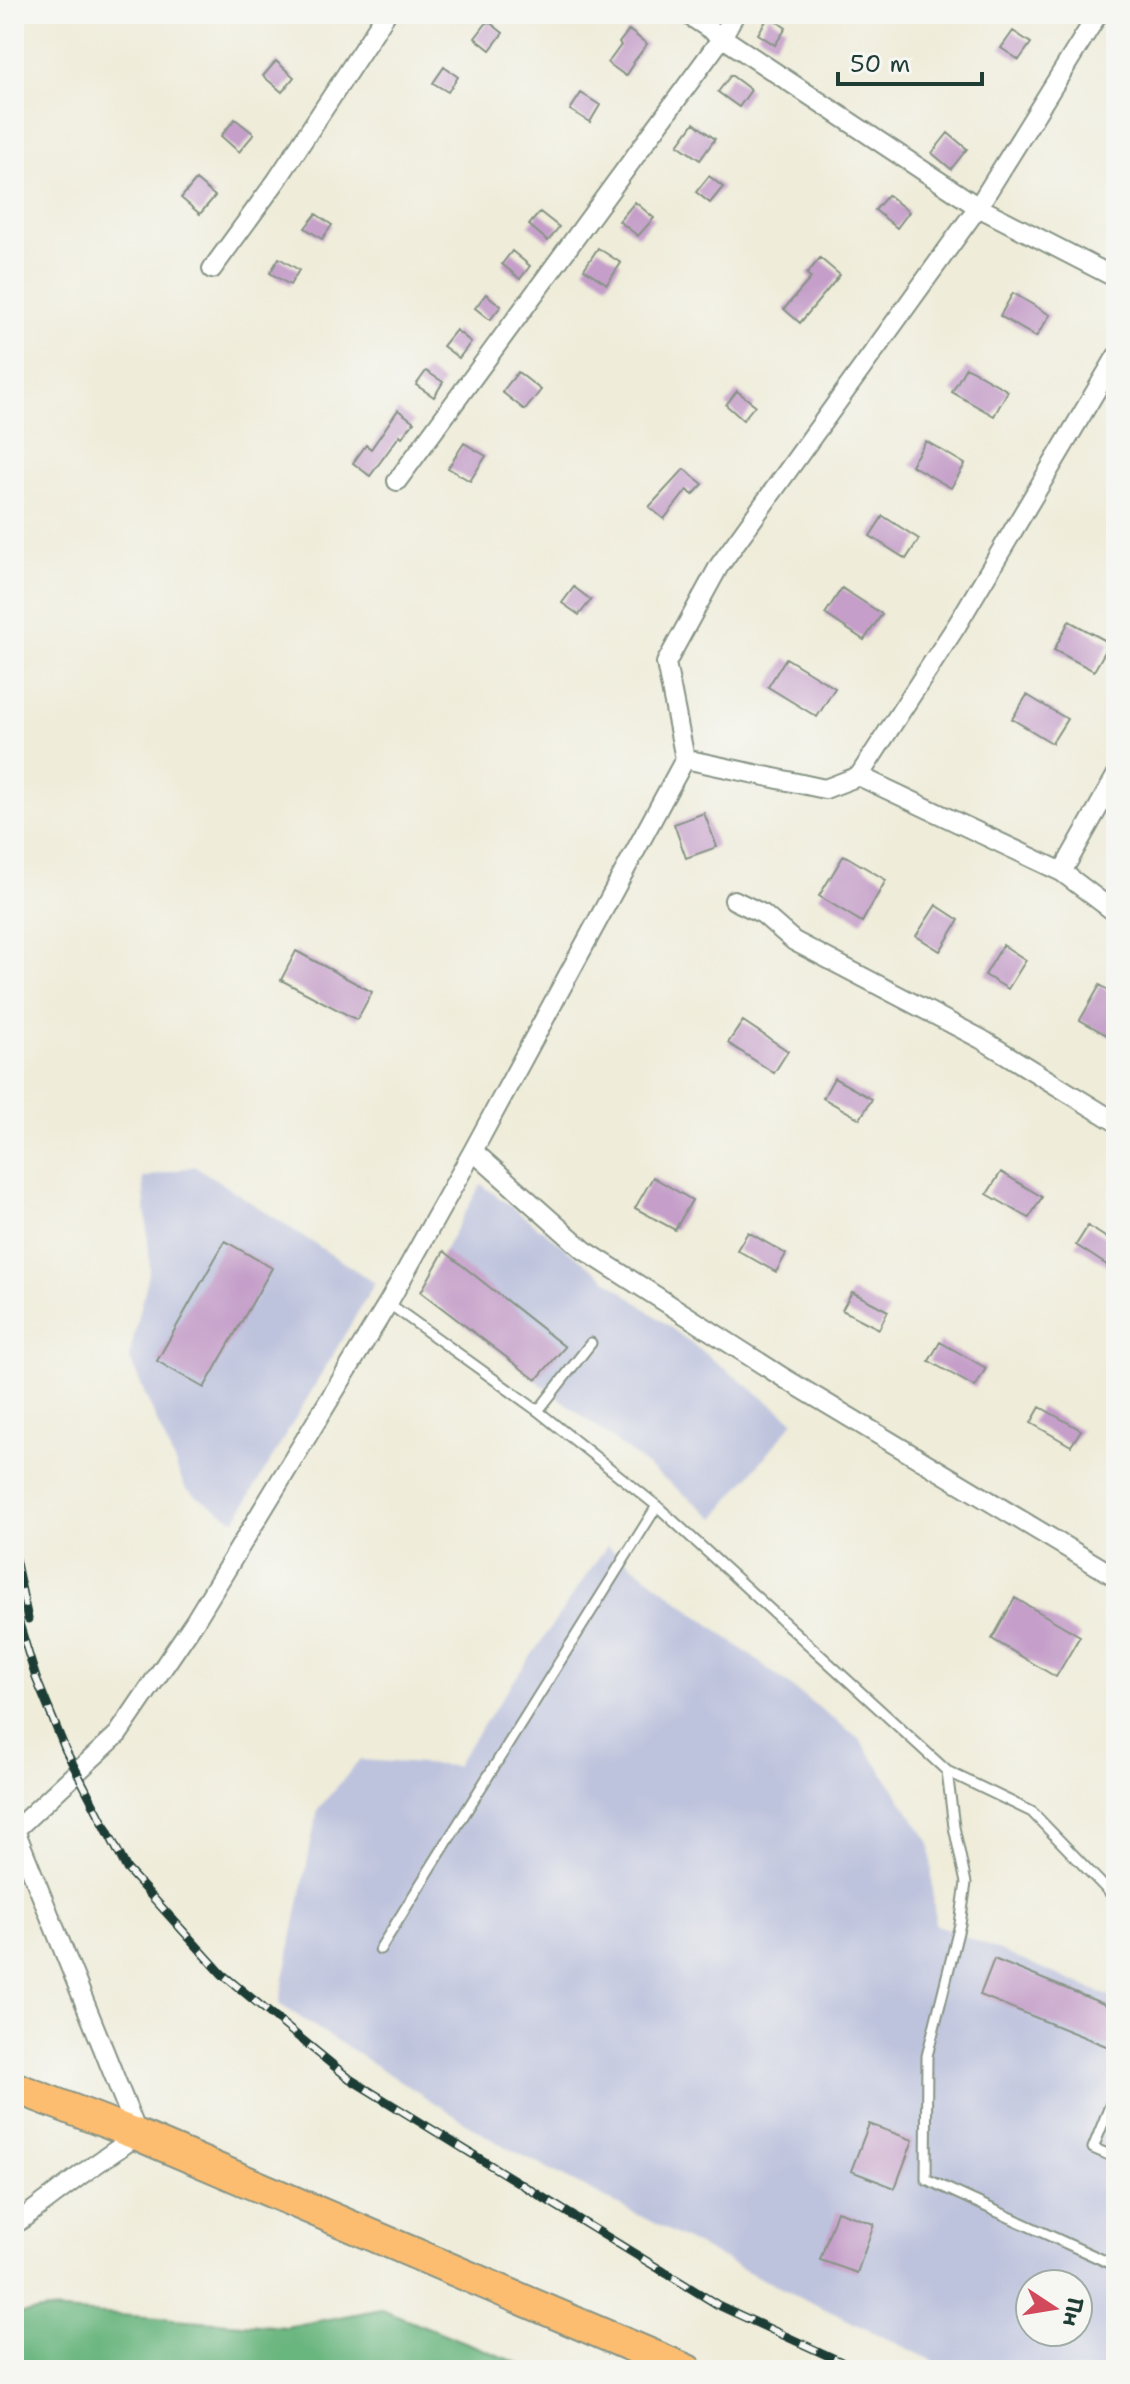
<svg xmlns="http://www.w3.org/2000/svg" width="1130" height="2384" viewBox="0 0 1130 2384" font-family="'Shantell Sans',sans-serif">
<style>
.industrial{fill:#bec3dd;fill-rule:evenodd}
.forest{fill:#6ab67f;stroke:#447a5a;stroke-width:2}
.building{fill:#c59fc9}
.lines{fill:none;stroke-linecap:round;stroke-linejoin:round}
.lane-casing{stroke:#879486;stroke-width:13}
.street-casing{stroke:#879486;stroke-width:22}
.primary-casing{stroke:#879486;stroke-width:34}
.lane{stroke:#fff;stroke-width:9}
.street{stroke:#fff;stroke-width:18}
.primary{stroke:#fdbd6f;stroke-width:30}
.rail-casing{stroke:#1f3d34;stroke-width:9}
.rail{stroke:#f6f6f2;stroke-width:6;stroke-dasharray:18;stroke-linecap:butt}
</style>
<rect width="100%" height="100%" fill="#f6f6f2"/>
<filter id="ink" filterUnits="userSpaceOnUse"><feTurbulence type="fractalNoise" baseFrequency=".0125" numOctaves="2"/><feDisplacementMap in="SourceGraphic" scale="16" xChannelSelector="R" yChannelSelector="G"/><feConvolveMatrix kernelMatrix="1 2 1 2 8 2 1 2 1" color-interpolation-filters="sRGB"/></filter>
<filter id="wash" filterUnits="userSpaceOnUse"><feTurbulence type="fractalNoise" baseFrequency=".006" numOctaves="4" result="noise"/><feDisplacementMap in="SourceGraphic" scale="32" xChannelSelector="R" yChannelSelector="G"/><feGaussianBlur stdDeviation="1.8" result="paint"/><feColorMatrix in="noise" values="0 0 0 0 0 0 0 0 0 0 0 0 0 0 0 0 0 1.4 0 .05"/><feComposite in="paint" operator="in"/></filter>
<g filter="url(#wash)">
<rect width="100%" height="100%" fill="#efecd9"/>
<!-- industrial -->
<path class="industrial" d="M 195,1166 L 375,1283 L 235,1521 L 186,1489 L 129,1357 L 150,1269 L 143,1178 Z
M 481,1184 L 794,1421 L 715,1518 L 421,1292 Z
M 607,1546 L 860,1739 L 930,1843 L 935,1924 L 1116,1999 L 1116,2370 L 952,2370 L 760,2278 L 493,2140 L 279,2004 L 318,1809 L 360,1760 L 455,1766 ZM 1030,2284 L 1078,2284 L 1078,2332 L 1030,2332 Z"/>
<!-- forest -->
<path class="forest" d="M 381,2309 L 536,2370 L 14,2370 L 14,2315 L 49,2310 L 286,2327 Z"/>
<g id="blocks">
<!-- building -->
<path class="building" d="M 769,16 L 786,28 L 775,45 L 758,34 Z
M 488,21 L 503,33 L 490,50 L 475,38 Z
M 629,30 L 647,44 L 633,63 L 634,64 L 626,76 L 608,63 L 621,45 L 619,43 Z
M 1013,31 L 1031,43 L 1019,60 L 1001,48 Z
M 276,61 L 294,77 L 282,92 L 263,76 Z
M 444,67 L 458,77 L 448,92 L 433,83 Z
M 731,75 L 751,90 L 739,107 L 718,92 Z
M 581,93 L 600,105 L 590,122 L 570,110 Z
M 235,119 L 254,134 L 239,152 L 221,136 Z
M 694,123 L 715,139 L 700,160 L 678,145 Z
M 948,133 L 967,149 L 951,169 L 932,153 Z
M 709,176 L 723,187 L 710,203 L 696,192 Z
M 196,180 L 215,196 L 200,214 L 181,198 Z
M 888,195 L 909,212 L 897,228 L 875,210 Z
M 635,202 L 654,218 L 638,236 L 619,221 Z
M 540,212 L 559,227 L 548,241 L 529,225 Z
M 316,214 L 332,225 L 322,239 L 305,228 Z
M 598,248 L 621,263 L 607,284 L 584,269 Z
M 512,251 L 530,266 L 520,279 L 502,264 Z
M 279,258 L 299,270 L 290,285 L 270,273 Z
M 820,258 L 840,275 L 800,323 L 784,309 L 811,278 L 807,274 Z
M 1013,293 L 1050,315 L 1036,337 L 1000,316 Z
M 486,294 L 501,306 L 490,320 L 475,308 Z
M 456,330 L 471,342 L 459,358 L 443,346 Z
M 966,367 L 1008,391 L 994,416 L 952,392 Z
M 426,371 L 443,382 L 434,397 L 416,385 Z
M 518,372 L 541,390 L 525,410 L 502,392 Z
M 737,391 L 755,405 L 743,420 L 726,405 Z
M 398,410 L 414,422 L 402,437 L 400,435 L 370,476 L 353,463 L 366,445 L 371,449 Z
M 926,441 L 965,464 L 951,488 L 911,465 Z
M 464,443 L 486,456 L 470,481 L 448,468 Z
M 684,469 L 703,484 L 693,495 L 687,490 L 664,519 L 649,507 Z
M 883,516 L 919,539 L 906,559 L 870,536 Z
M 574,587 L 591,600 L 579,615 L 562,603 Z
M 842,588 L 882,614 L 864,640 L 825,614 Z
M 1069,621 L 1110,643 L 1094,671 L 1054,650 Z
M 786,658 L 835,688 L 817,717 L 768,687 Z
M 1027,695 L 1067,719 L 1052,743 L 1012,719 Z
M 704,813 L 717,847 L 686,858 L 674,824 Z
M 844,855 L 886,880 L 862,922 L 819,896 Z
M 936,905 L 959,920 L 940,951 L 916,936 Z
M 1003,945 L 1026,960 L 1008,989 L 985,975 Z
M 296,951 L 372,992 L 357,1020 L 281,980 Z
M 1100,985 L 1116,995 L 1116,1040 L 1080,1020 Z
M 743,1021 L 788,1051 L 774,1073 L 728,1043 Z
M 834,1078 L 872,1099 L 860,1119 L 823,1098 Z
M 1001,1172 L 1042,1197 L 1029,1218 L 987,1194 Z
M 653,1177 L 692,1200 L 675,1230 L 635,1208 Z
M 1088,1226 L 1116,1244 L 1116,1271 L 1076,1245 Z
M 748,1232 L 786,1254 L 776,1272 L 737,1250 Z
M 225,1241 L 272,1268 L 204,1388 L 157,1361 Z
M 444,1251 L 565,1347 L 536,1380 L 421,1292 Z
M 852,1292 L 888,1311 L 879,1329 L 842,1310 Z
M 940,1342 L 986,1368 L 975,1387 L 929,1361 Z
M 1040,1407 L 1081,1430 L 1071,1446 L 1031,1423 Z
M 1015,1598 L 1080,1636 L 1056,1677 L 992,1639 Z
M 994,1959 L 1116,2009 L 1116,2050 L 980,1995 Z
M 869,2124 L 913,2140 L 895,2188 L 851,2171 Z
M 837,2211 L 874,2224 L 857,2273 L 820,2260 Z"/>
</g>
</g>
<g filter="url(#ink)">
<use href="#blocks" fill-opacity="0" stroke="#879486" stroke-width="2"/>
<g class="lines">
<defs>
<path id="lane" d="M 388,1303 L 538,1411 L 591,1343
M 538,1411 L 657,1506 L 947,1771 L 1032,1812 L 1116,1899
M 947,1771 L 954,1827 L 966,1883 L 960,1924 L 927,2056 L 926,2179 L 1116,2266
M 380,1949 L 657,1506
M 1116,2091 L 1093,2148 L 1116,2158"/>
<path id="street" d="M 687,14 L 978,207 L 1116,278
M 212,269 L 277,180 L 386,14
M 397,481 L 721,39 L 735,14
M 685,759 L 825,789 L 859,776 L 1062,872 L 1116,913
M 859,776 L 957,625 L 1116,357
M 1062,872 L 1116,776
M 734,900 L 763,914 L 794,941 L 981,1039 L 1116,1122
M 473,1151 L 584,1250 L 784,1378 L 1116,1577
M 15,1830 L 118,1734 L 195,1621 L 388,1303 L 473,1151 L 685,759 L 666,663 L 719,566 L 978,207 L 1098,14
M 14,2225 L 86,2171 L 138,2135 L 15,1830"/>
<path id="primary" d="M 14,2087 L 138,2135 L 687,2370"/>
</defs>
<!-- lane casing -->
<use href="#lane" class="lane-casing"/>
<!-- street casing -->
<use href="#street" class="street-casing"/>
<!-- primary casing -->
<use href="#primary" class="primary-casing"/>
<!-- lane -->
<use href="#lane" class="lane"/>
<!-- street -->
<use href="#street" class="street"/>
<!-- primary -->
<use href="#primary" class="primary"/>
<defs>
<path id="rail" d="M 14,1554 L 28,1619
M 14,1607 L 36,1678 L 66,1751 L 127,1869 L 222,1974 L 350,2079 L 718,2305 L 859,2370"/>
</defs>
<!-- rail casing -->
<use href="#rail" class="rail-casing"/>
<!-- rail -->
<use href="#rail" class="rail"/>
</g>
</g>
<!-- margin -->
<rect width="1130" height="2384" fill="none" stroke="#f6f6f2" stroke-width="48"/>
<!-- north arrow -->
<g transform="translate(1054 2308) rotate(102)"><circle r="38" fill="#f6f6f2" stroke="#a0aca6" stroke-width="2"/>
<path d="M0-6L14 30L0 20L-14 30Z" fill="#d1495b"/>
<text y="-12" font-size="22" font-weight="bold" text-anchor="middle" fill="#1f3d34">Пн</text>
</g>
<!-- scale -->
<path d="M838 72v12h144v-12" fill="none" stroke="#1f3d34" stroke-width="4"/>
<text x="850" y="72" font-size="24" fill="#1f3d34" stroke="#f6f6f2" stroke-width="6" paint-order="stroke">50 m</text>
</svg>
